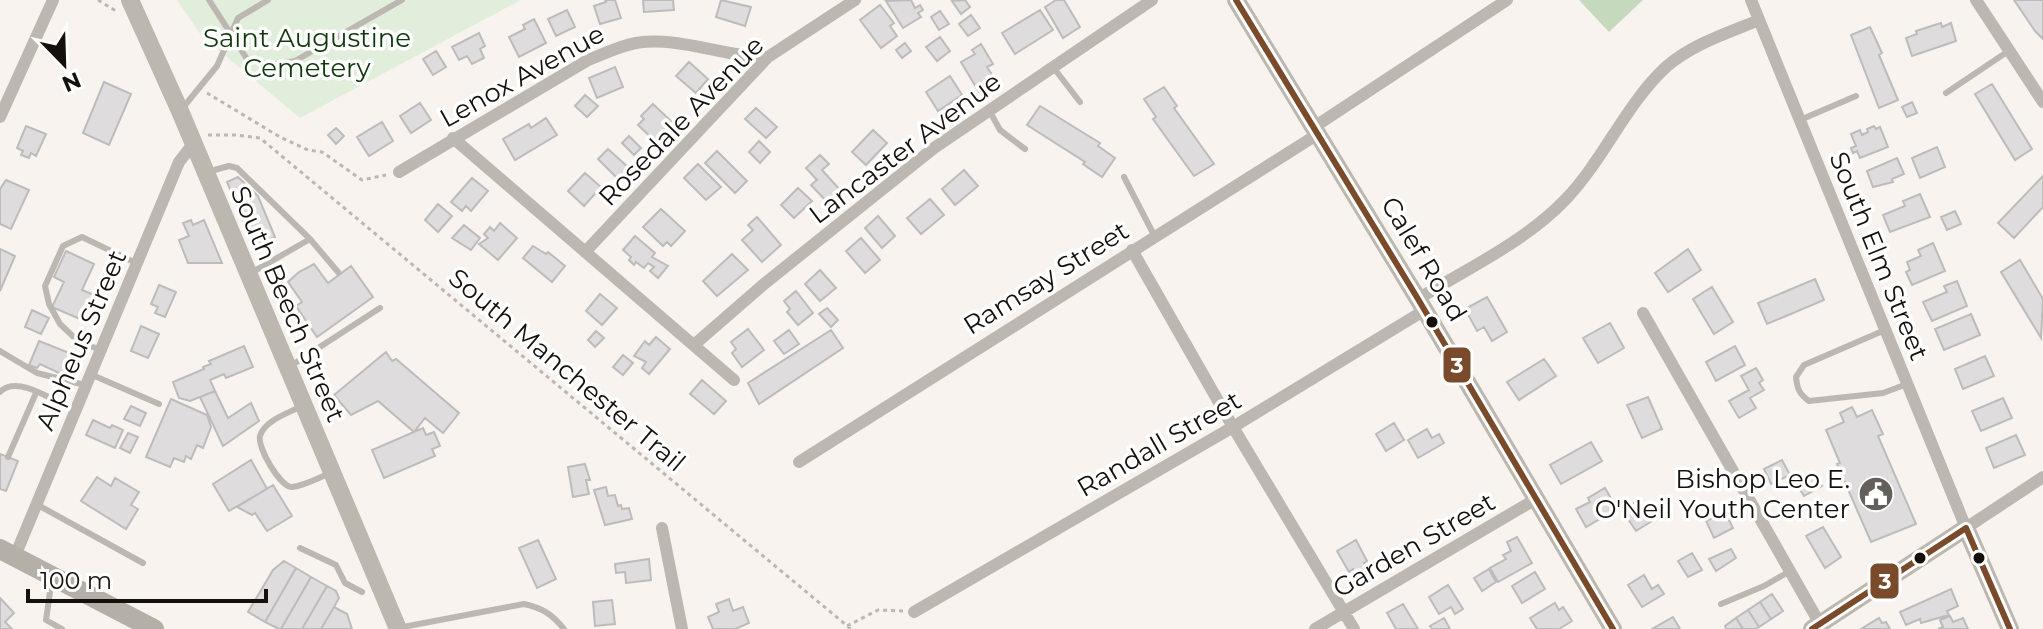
<svg xmlns="http://www.w3.org/2000/svg" width="2043" height="629" viewBox="0 0 2043 629" font-family="Montserrat,sans-serif">
<style>
.green{fill:#e1eedb}
.forest{fill:#c5dabd}
.building{fill:#dedcdc;stroke:#bdbbbc;stroke-width:2}
.lines{fill:none;stroke-linecap:round;stroke-linejoin:round}
.path{stroke:#bbb7b1;stroke-width:3;stroke-dasharray:4 4;stroke-linecap:butt}
.lane{stroke:#bcb8b1;stroke-width:6}
.street{stroke:#bcb8b1;stroke-width:12}
.secondary{stroke:#bcb7af;stroke-width:18}
.primary{stroke:#b4b0a7;stroke-width:20}
.bus-1-casing{stroke:#fff;stroke-width:12}
.bus-1{stroke:#7a4b2a;stroke-width:6}
.bus-dot{fill:#14100c;stroke:#fff;stroke-width:3}
.labels{text-anchor:middle;dominant-baseline:central;stroke-width:7;stroke-linejoin:round;paint-order:stroke}
.park-label{font-size:26px;fill:#0f390a;stroke:#fff}
.street-label{font-size:26px;fill:#14100c;stroke:#fff}
.poi-label{font-size:26px;fill:#14100c;stroke:#fff;text-anchor:end}
.line-badge{stroke:#fff;stroke-width:3}
.badge-label{font-size:22px;text-anchor:middle;font-weight:bold;fill:#fff}
</style>
<rect width="100%" height="100%" fill="#f8f3ee"/>
<!-- green -->
<path class="green" d="M 177,0 L 521,0 L 300,118 L 201,35 Z"/>
<!-- forest -->
<path class="forest" d="M 1579,0 L 1643,0 L 1609,32 Z"/>
<!-- building -->
<path class="building" d="M 605,0 L 615,0 L 621,18 L 600,24 L 594,6 L 606,2 Z
M 643,0 L 673,0 L 674,10 L 644,12 Z
M 721,0 L 751,7 L 745,26 L 716,17 Z
M 911,0 L 915,8 L 920,5 L 923,10 L 918,13 L 921,17 L 903,28 L 886,1 Z
M 965,0 L 970,7 L 961,14 L 952,1 Z
M 1056,0 L 1064,0 L 1080,27 L 1063,38 L 1045,7 Z
M 2014,0 L 2043,0 L 2043,39 L 2035,31 Z
M 880,5 L 894,23 L 890,26 L 897,36 L 881,48 L 860,20 Z
M 567,10 L 575,27 L 556,36 L 548,19 Z
M 1040,10 L 1053,30 L 1015,54 L 1002,33 Z
M 940,11 L 949,24 L 939,30 L 931,17 Z
M 971,15 L 980,28 L 968,36 L 959,24 Z
M 534,19 L 546,43 L 519,57 L 509,37 L 525,29 L 523,25 Z
M 1941,23 L 1942,27 L 1951,23 L 1956,41 L 1912,56 L 1906,38 L 1917,34 L 1916,31 Z
M 1870,27 L 1882,53 L 1879,55 L 1898,100 L 1879,108 L 1851,35 Z
M 479,33 L 485,46 L 480,49 L 484,58 L 472,64 L 467,56 L 459,60 L 452,47 Z
M 940,37 L 950,51 L 937,61 L 926,47 Z
M 905,43 L 911,51 L 902,58 L 896,50 Z
M 981,44 L 993,64 L 987,67 L 996,81 L 979,92 L 961,62 L 975,54 L 972,50 Z
M 436,51 L 446,67 L 433,75 L 423,59 Z
M 689,62 L 708,79 L 696,93 L 676,76 Z
M 615,67 L 623,87 L 597,98 L 589,78 Z
M 950,76 L 962,95 L 938,111 L 926,92 Z
M 104,82 L 131,94 L 109,145 L 83,133 Z
M 1992,84 L 2032,149 L 2015,160 L 1975,94 Z
M 1164,87 L 1177,106 L 1174,108 L 1214,164 L 1194,176 L 1153,119 L 1156,117 L 1144,99 Z
M 585,95 L 598,106 L 587,117 L 575,106 Z
M 1912,102 L 1917,113 L 1907,117 L 1902,107 Z
M 420,103 L 431,120 L 411,133 L 400,116 Z
M 653,104 L 672,122 L 655,141 L 638,125 L 644,119 L 641,116 Z
M 1040,106 L 1100,143 L 1098,146 L 1115,158 L 1102,177 L 1083,164 L 1085,162 L 1027,125 Z
M 756,108 L 777,127 L 766,138 L 745,119 Z
M 546,118 L 557,135 L 515,160 L 503,139 L 529,124 L 531,128 Z
M 382,122 L 393,141 L 369,156 L 357,137 Z
M 26,126 L 46,134 L 36,156 L 31,153 L 29,158 L 21,155 L 23,151 L 17,148 Z
M 1874,126 L 1876,129 L 1880,127 L 1888,147 L 1860,158 L 1857,151 L 1853,153 L 1851,148 L 1856,146 L 1851,134 L 1860,130 L 1862,135 L 1868,132 L 1867,129 Z
M 336,128 L 344,136 L 336,144 L 328,135 Z
M 873,130 L 887,143 L 866,165 L 852,152 Z
M 629,136 L 641,148 L 634,155 L 622,143 Z
M 759,141 L 770,152 L 760,163 L 749,152 Z
M 1937,147 L 1945,167 L 1920,178 L 1912,158 Z
M 608,149 L 629,168 L 618,179 L 598,159 Z
M 717,151 L 747,181 L 735,193 L 705,163 Z
M 820,155 L 829,164 L 822,170 L 842,192 L 829,204 L 811,185 L 817,180 L 806,168 Z
M 1897,158 L 1904,174 L 1892,179 L 1893,182 L 1873,187 L 1867,171 Z
M 698,164 L 721,187 L 706,200 L 684,178 Z
M 964,170 L 978,186 L 955,205 L 942,189 Z
M 585,173 L 601,187 L 584,206 L 568,191 Z
M 2043,176 L 2043,207 L 2014,238 L 1998,223 Z
M 238,177 L 258,196 L 275,237 L 254,246 L 227,182 Z
M 472,178 L 488,191 L 471,211 L 466,206 L 462,211 L 451,202 Z
M 6,180 L 29,190 L 11,229 L 0,224 L 0,189 Z
M 798,188 L 812,201 L 794,218 L 781,205 Z
M 1920,194 L 1930,217 L 1890,232 L 1883,215 L 1905,206 L 1903,201 Z
M 930,199 L 944,215 L 921,234 L 907,218 Z
M 438,204 L 452,216 L 438,232 L 425,220 Z
M 661,209 L 685,231 L 671,246 L 667,242 L 663,246 L 643,227 Z
M 1955,211 L 1961,224 L 1947,230 L 1941,217 Z
M 878,216 L 895,236 L 882,248 L 865,228 Z
M 757,217 L 781,245 L 762,262 L 742,240 L 753,230 L 748,225 Z
M 191,220 L 193,225 L 204,220 L 222,263 L 188,263 L 179,240 L 189,236 L 183,223 Z
M 500,223 L 517,238 L 498,260 L 479,244 L 488,238 L 484,234 L 490,227 L 494,231 Z
M 464,225 L 480,238 L 471,250 L 452,238 Z
M 635,236 L 655,253 L 652,257 L 668,266 L 658,278 L 650,271 L 654,267 L 648,263 L 644,268 L 636,262 L 634,265 L 629,260 L 631,257 L 623,250 Z
M 861,238 L 880,260 L 865,273 L 846,251 Z
M 1933,243 L 1945,271 L 1912,285 L 1906,272 L 1910,270 L 1907,262 L 1921,256 L 1918,250 Z
M 533,246 L 546,254 L 548,252 L 565,266 L 552,282 L 523,258 Z
M 0,249 L 15,256 L 0,291 Z
M 1688,249 L 1701,270 L 1668,292 L 1655,273 Z
M 66,251 L 94,264 L 82,290 L 94,295 L 82,320 L 52,307 L 64,282 L 54,277 Z
M 732,254 L 748,270 L 717,296 L 703,281 Z
M 2020,260 L 2043,299 L 2041,338 L 2001,272 Z
M 314,264 L 328,283 L 351,266 L 373,297 L 317,337 L 296,306 L 302,302 L 288,282 L 299,272 Z
M 820,270 L 836,288 L 820,301 L 805,284 Z
M 1815,279 L 1824,300 L 1767,324 L 1758,303 Z
M 1957,281 L 1967,306 L 1932,321 L 1923,302 L 1947,292 L 1944,286 Z
M 159,285 L 176,292 L 165,317 L 155,313 L 158,307 L 151,304 Z
M 1712,287 L 1733,322 L 1714,334 L 1693,299 Z
M 796,291 L 813,313 L 798,325 L 787,312 L 790,309 L 784,301 Z
M 600,294 L 617,308 L 602,325 L 586,311 Z
M 1487,297 L 1507,332 L 1492,341 L 1484,327 L 1477,331 L 1465,309 Z
M 827,308 L 838,320 L 831,327 L 819,314 Z
M 32,310 L 49,318 L 41,334 L 25,327 Z
M 1971,314 L 1980,335 L 1944,350 L 1935,329 Z
M 1610,323 L 1624,348 L 1598,363 L 1583,338 Z
M 141,326 L 159,334 L 148,358 L 131,351 Z
M 748,329 L 764,350 L 742,367 L 732,353 L 736,349 L 731,342 Z
M 789,330 L 799,344 L 784,354 L 774,341 Z
M 831,330 L 843,348 L 759,404 L 748,383 Z
M 596,331 L 604,338 L 595,347 L 588,340 Z
M 656,337 L 670,349 L 649,374 L 642,368 L 646,362 L 634,356 L 645,341 L 649,345 Z
M 39,341 L 72,354 L 63,375 L 40,364 L 37,368 L 29,365 Z
M 244,346 L 253,367 L 226,378 L 224,374 L 210,380 L 215,391 L 190,401 L 179,398 L 173,382 L 204,369 L 203,367 L 211,364 L 209,361 Z
M 1735,346 L 1745,365 L 1716,381 L 1706,362 Z
M 386,352 L 392,361 L 396,359 L 459,413 L 443,433 L 425,418 L 414,432 L 378,401 L 351,415 L 334,395 Z
M 623,355 L 633,363 L 623,375 L 613,367 Z
M 1985,356 L 1994,376 L 1963,389 L 1955,369 Z
M 1544,359 L 1556,376 L 1519,400 L 1507,382 Z
M 1756,368 L 1763,380 L 1759,383 L 1764,390 L 1750,398 L 1756,408 L 1739,418 L 1729,401 L 1749,390 L 1741,376 Z
M 702,380 L 726,401 L 714,414 L 690,394 Z
M 215,391 L 228,418 L 251,403 L 259,421 L 223,446 L 200,397 Z
M 1648,397 L 1662,429 L 1642,438 L 1627,405 Z
M 2003,398 L 2012,418 L 1981,431 L 1972,411 Z
M 171,399 L 207,415 L 211,427 L 203,448 L 197,445 L 191,459 L 186,456 L 184,462 L 174,458 L 170,467 L 146,457 Z
M 131,406 L 146,413 L 140,426 L 124,419 Z
M 1852,407 L 1857,417 L 1872,410 L 1883,434 L 1878,436 L 1916,524 L 1871,542 L 1837,464 L 1840,463 L 1826,430 L 1844,422 L 1840,413 Z
M 93,420 L 110,428 L 112,425 L 123,430 L 115,448 L 86,435 Z
M 1394,423 L 1404,440 L 1386,451 L 1376,434 Z
M 423,428 L 426,435 L 434,432 L 440,446 L 432,449 L 435,456 L 384,478 L 372,450 Z
M 1427,429 L 1432,438 L 1439,434 L 1444,443 L 1418,458 L 1408,440 Z
M 128,433 L 138,437 L 130,453 L 120,448 Z
M 2016,435 L 2025,455 L 1994,468 L 1986,448 Z
M 1591,442 L 1602,461 L 1561,484 L 1550,465 Z
M 0,454 L 18,461 L 6,491 L 0,489 Z
M 251,460 L 267,489 L 229,511 L 213,484 Z
M 1782,460 L 1790,475 L 1771,484 L 1764,469 Z
M 585,464 L 590,480 L 586,480 L 589,494 L 573,497 L 568,467 Z
M 1814,473 L 1822,486 L 1804,496 L 1796,483 Z
M 97,477 L 111,486 L 115,478 L 139,492 L 131,505 L 138,509 L 126,529 L 81,501 Z
M 273,485 L 292,516 L 267,531 L 255,513 L 252,515 L 237,507 Z
M 606,487 L 608,496 L 615,495 L 618,506 L 621,505 L 622,509 L 629,508 L 632,519 L 605,525 L 594,490 Z
M 1605,488 L 1617,509 L 1586,527 L 1576,509 L 1590,502 L 1588,498 Z
M 1639,500 L 1652,521 L 1636,531 L 1622,510 Z
M 1725,512 L 1733,528 L 1714,538 L 1706,521 Z
M 1823,527 L 1841,557 L 1825,568 L 1806,536 Z
M 1517,537 L 1532,563 L 1498,582 L 1490,568 L 1506,559 L 1503,555 L 1511,551 L 1507,542 Z
M 538,540 L 556,579 L 537,588 L 519,548 Z
M 1356,540 L 1367,561 L 1364,563 L 1366,567 L 1355,573 L 1353,569 L 1349,572 L 1337,551 Z
M 1731,549 L 1736,558 L 1716,571 L 1709,559 Z
M 1692,553 L 1702,570 L 1688,577 L 1678,561 Z
M 649,559 L 651,580 L 626,583 L 625,572 L 616,573 L 615,564 Z
M 284,561 L 296,568 L 265,622 L 248,612 L 273,570 Z
M 296,568 L 311,577 L 281,629 L 279,629 L 265,622 Z
M 1489,569 L 1496,582 L 1482,591 L 1474,578 Z
M 1535,572 L 1545,589 L 1522,603 L 1512,586 Z
M 1644,575 L 1652,589 L 1658,585 L 1664,594 L 1642,607 L 1628,585 Z
M 311,577 L 327,586 L 302,629 L 281,629 Z
M 1448,585 L 1463,609 L 1455,614 L 1451,607 L 1439,614 L 1429,597 Z
M 327,586 L 336,591 L 339,598 L 334,607 L 321,629 L 302,629 Z
M 1951,589 L 1958,606 L 1947,611 L 1949,615 L 1921,623 L 1920,619 L 1906,625 L 1900,612 Z
M 1772,594 L 1783,611 L 1771,619 L 1760,602 Z
M 0,598 L 14,613 L 5,622 L 12,629 L 0,629 Z
M 729,599 L 733,611 L 743,607 L 749,623 L 735,629 L 713,629 L 708,617 L 719,612 L 716,604 Z
M 612,600 L 615,624 L 595,626 L 593,602 Z
M 1760,602 L 1771,619 L 1759,627 L 1748,610 Z
M 1555,603 L 1559,610 L 1563,607 L 1572,621 L 1559,629 L 1537,629 L 1530,618 Z
M 1403,604 L 1418,629 L 1396,629 L 1387,613 Z
M 334,607 L 347,614 L 352,629 L 321,629 Z
M 1748,610 L 1759,627 L 1756,629 L 1743,629 L 1736,618 Z
M 1950,616 L 1953,622 L 1963,618 L 1968,629 L 1938,629 L 1943,627 L 1940,620 Z
M 1673,617 L 1680,629 L 1652,629 Z
M 1444,618 L 1450,629 L 1432,629 L 1430,626 Z
M 1736,618 L 1743,629 L 1726,629 L 1725,626 Z
M 1879,618 L 1882,623 L 1886,622 L 1890,629 L 1861,629 Z"/>
<g class="lines">
<!-- path -->
<path class="path" d="M 98,0 L 116,11
M 207,93 L 280,137 L 308,150 L 322,152 L 362,180 L 386,175
M 208,135 L 235,135 L 260,138 L 851,629
M 847,626 L 878,610 L 903,611"/>
<!-- lane -->
<path class="lane" d="M 209,0 L 247,59 C 265,64 278,66 295,61 L 402,0
M 1053,67 L 1080,102
M 1946,93 L 2010,50
M 181,110 L 217,66 L 238,18 L 268,0
M 989,110 L 1000,130 L 1025,149
M 1800,120 L 1856,96
M 207,172 L 229,166 L 237,168 L 310,239 L 251,273
M 1124,177 L 1154,235
M 310,239 L 338,272
M 1885,330 L 1804,365 L 1796,377 C 1797,388 1799,394 1809,401 L 1883,393 L 1907,384
M 100,350 L 78,341 L 60,324 L 49,304 L 45,286 L 63,246 L 82,237 L 136,263
M 0,351 L 37,373 L 85,385
M 289,367 L 380,308
M 90,374 L 159,404
M 0,392 C 18,374 55,402 75,411
M 300,407 C 288,413 264,421 260,436 C 257,447 280,487 292,487 C 303,486 318,478 328,474
M 8,457 L 36,393
M 36,504 L 143,563
M 300,548 L 336,565 L 345,583 L 362,592
M 52,578 L 46,620 L 62,629
M 1721,604 L 1764,586 L 1790,571
M 398,628 L 524,604 C 542,608 552,614 564,629"/>
<!-- street -->
<path class="street" d="M 1751,0 L 1966,528 L 2043,477
M 1976,0 L 2043,102
M 0,117 L 53,0
M 1314,127 L 1507,0
M 453,138 L 734,380
M 399,172 L 588,60 C 604,54 619,46 636,43 C 680,36 724,57 768,57
M 1132,250 L 1233,427 L 1354,629
M 585,252 L 768,57 L 855,0
M 1418,299 C 1468,268 1525,242 1566,199 C 1604,159 1626,104 1666,67 C 1692,44 1728,33 1759,20
M 1643,313 L 1820,624
M 695,344 L 764,284 L 934,148 L 1152,0
M 799,462 L 1318,134
M 662,528 L 682,629
M 15,556 L 179,162 L 193,144
M 914,612 L 1233,427 L 1425,310
M 1315,629 L 1536,499"/>
<!-- secondary -->
<path class="secondary" d="M 130,0 L 180,111 L 398,629
M 1236,0 L 1418,299 L 1613,629
M 1812,629 L 1966,528 L 2010,629"/>
<!-- primary -->
<path class="primary" d="M 0,549 L 154,629"/>
<defs>
<path id="bus-1" d="M 1236,0 L 1418,299 L 1613,629
M 1812,629 L 1966,528 L 2010,629"/>
</defs>
<!-- bus-1 casing -->
<use href="#bus-1" class="bus-1-casing"/>
<!-- bus-1 -->
<use href="#bus-1" class="bus-1"/>
</g>
<!-- icons -->
<defs>
<symbol id="civic-disc" viewBox="-11 -11 22 22"><circle r="9.5" fill="#645f5b" stroke="#fff"/><path d="M-.6-6.5H3V-4.5H.6V-3L4-1V1h2V6H-6V1h2V-1L-.6-3ZM-1.2 2.5V6h2.4V2.5Z" fill="#fff"/></symbol>
</defs>
<g fill-rule="evenodd">
<use href="#civic-disc" x="1856" y="474" width="40" height="40"/>
</g>
<!-- markers -->
<g class="bus-dot">
<circle cx="1432" cy="322" r="7"/>
<circle cx="1920" cy="558" r="7"/>
<circle cx="1979" cy="558" r="7"/>
</g>
<g class="labels">
<!-- park labels -->
<g class="park-label">
<text x="307" y="38">Saint Augustine<tspan x="307" dy="30">Cemetery</tspan></text>
</g>
<!-- street labels -->
<g class="street-label">
<text transform="translate(522 76) rotate(-29)">Lenox Avenue</text>
<text transform="translate(681 121) rotate(-46)">Rosedale Avenue</text>
<text transform="translate(905 148) rotate(-37)">Lancaster Avenue</text>
<text transform="translate(1879 256) rotate(68)">South Elm Street</text>
<text transform="translate(1424 259) rotate(59)">Calef Road</text>
<text transform="translate(1046 278) rotate(-32)">Ramsay Street</text>
<text transform="translate(288 304) rotate(67)">South Beech Street</text>
<text transform="translate(81 340) rotate(-67)">Alpheus Street</text>
<text transform="translate(567 370) rotate(40)">South Manchester Trail</text>
<text transform="translate(1159 444) rotate(-30)">Randall Street</text>
<text transform="translate(1414 545) rotate(-30)">Garden Street</text>
</g>
<!-- poi labels -->
<g class="poi-label">
<text x="1850" y="479">Bishop Leo E.<tspan x="1850" dy="30">O'Neil Youth Center</tspan></text>
</g>
</g>
<g class="line-badge">
<rect x="1442" y="346" width="30" height="38" rx="8" fill="#7a4b2a"/>
<rect x="1869" y="562" width="31" height="38" rx="8" fill="#7a4b2a"/>
</g>
<g class="badge-label">
<text x="1457" y="373">3</text>
<text x="1885" y="589">3</text>
</g>
<!-- north arrow -->
<g transform="translate(64 64) rotate(157)" stroke="#ffffff" stroke-width="6" paint-order="stroke">
<path d="M0-6L14 30L0 20L-14 30Z" fill="#14100c"/>
<text y="-12" font-size="22" font-weight="bold" text-anchor="middle" fill="#14100c">N</text>
</g>
<!-- scale -->
<path d="M28 589v12h238v-12" fill="none" stroke="#14100c" stroke-width="4"/>
<text x="40" y="589" font-size="24" fill="#14100c" stroke="#ffffff" stroke-width="6" paint-order="stroke">100 m</text>
</svg>
